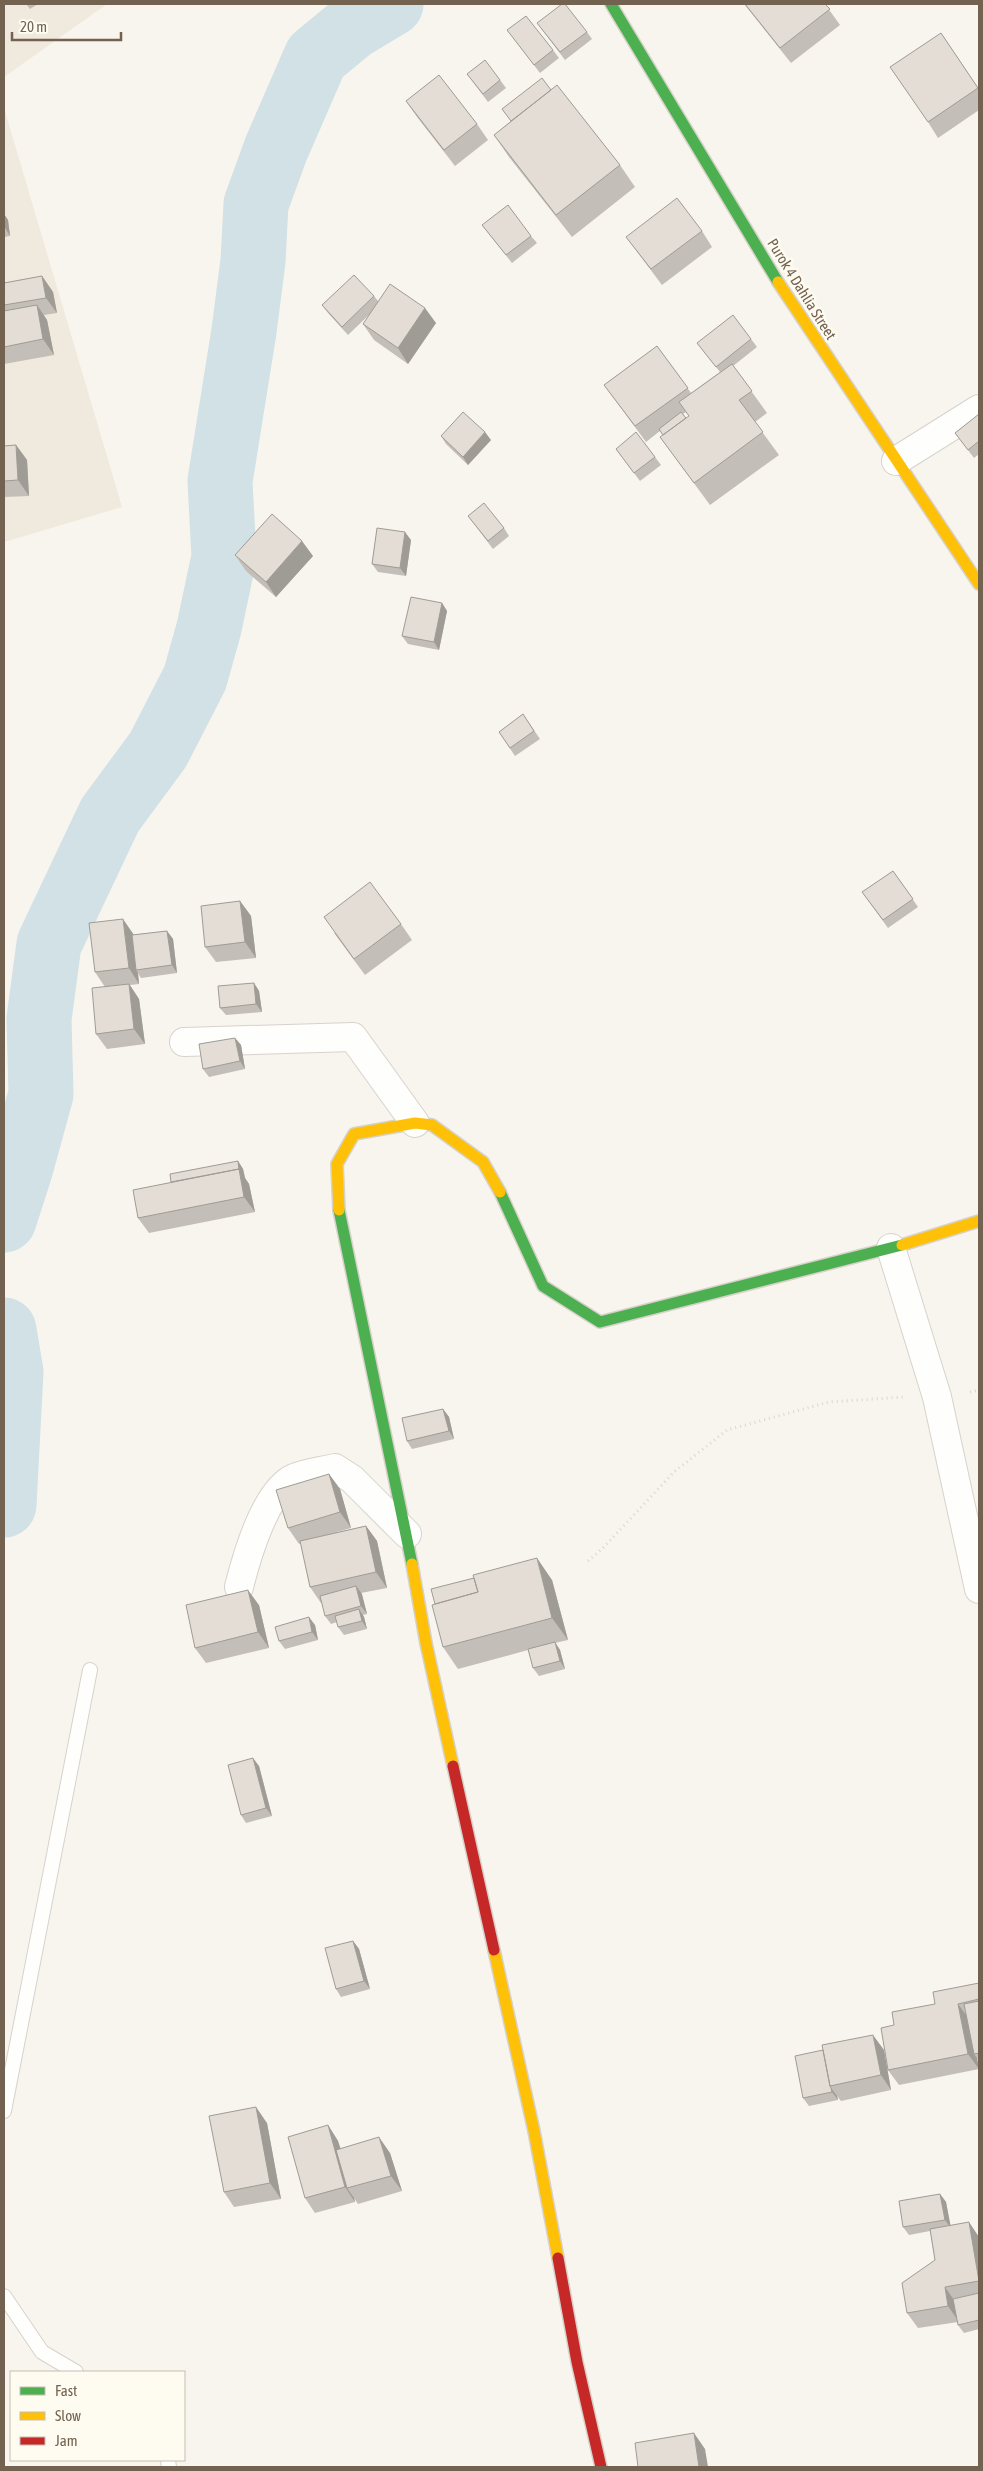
<svg xmlns="http://www.w3.org/2000/svg" width="983" height="2471" viewBox="0 0 983 2471" font-family="'Asap Condensed',sans-serif">
<style>
.residential{fill:#f0e9dd}
.lines{fill:none;stroke-linecap:round;stroke-linejoin:round}
.river{stroke:#d1e1e6;stroke-width:65}
.lane-casing{stroke:#d7d2cc;stroke-width:16}
.street-casing{stroke:#d7d2cc;stroke-width:30}
.fast-casing{stroke:#d6d1c9;stroke-width:14}
.slow-casing{stroke:#d6d1c9;stroke-width:14}
.jam-casing{stroke:#d6d1c9;stroke-width:14}
.path{stroke:#dad5d0;stroke-width:3;stroke-dasharray:1 4;stroke-linecap:butt}
.lane{stroke:#fefefc;stroke-width:14}
.street{stroke:#fefefc;stroke-width:28}
.fast{stroke:#4caf50;stroke-width:11}
.slow{stroke:#ffc107;stroke-width:11}
.jam{stroke:#c62828;stroke-width:11}
.wall{fill:#c3beb7;fill-rule:evenodd}
.shaded-wall{fill:#9f9b95}
.building{fill:#e3ddd5;stroke:#9f9b95}
.labels{text-anchor:middle;dominant-baseline:central;stroke-width:5;stroke-linejoin:round;paint-order:stroke}
.street-label{font-size:15px;fill:#746250;stroke:#fefbf1}
</style>
<rect width="100%" height="100%" fill="#f8f5ee"/>
<!-- residential -->
<path class="residential" d="M 4,4 L 107,4 L 4,77 Z
M 4,108 L 122,507 L 4,542 Z"/>
<g class="lines">
<!-- river -->
<path class="river" d="M 4,1220 L 21,1167 L 41,1094 L 39,1019 L 49,944 L 110,815 L 158,750 L 195,678 L 209,628 L 224,557 L 220,481 L 244,331 L 253,261 L 256,204 L 276,149 L 316,57 L 351,28 L 391,4
M 4,1330 L 11,1372 L 4,1505"/>
<defs>
<path id="lane" d="M 4,2111 L 90,1670
M 4,2296 L 42,2352 L 76,2372
M 168,2460 L 169,2467"/>
<path id="street" d="M 896,461 L 979,409
M 184,1042 L 353,1037 L 415,1123
M 891,1248 L 937,1397 L 979,1589
M 239,1587 C 246,1559 265,1491 294,1478 C 306,1473 322,1471 335,1468 L 352,1479 L 407,1534"/>
<path id="fast" d="M 611,4 L 778,282
M 500,1192 L 543,1286 L 600,1322 L 902,1245
M 339,1210 L 412,1564"/>
<path id="slow" d="M 778,282 L 979,584
M 339,1210 L 337,1164 L 354,1134 L 415,1123 L 432,1125 L 483,1162 L 500,1192
M 902,1245 L 979,1221
M 412,1564 L 426,1643 L 453,1766
M 494,1950 L 534,2131 L 558,2258"/>
<path id="jam" d="M 453,1766 L 494,1950
M 558,2258 L 577,2362 L 601,2467"/>
</defs>
<!-- lane casing -->
<use href="#lane" class="lane-casing"/>
<!-- street casing -->
<use href="#street" class="street-casing"/>
<!-- fast casing -->
<use href="#fast" class="fast-casing"/>
<!-- slow casing -->
<use href="#slow" class="slow-casing"/>
<!-- jam casing -->
<use href="#jam" class="jam-casing"/>
<!-- path -->
<path class="path" d="M 970,1392 L 979,1390
M 588,1561 L 604,1547 L 674,1472 L 727,1430 L 829,1402 L 904,1397"/>
<!-- lane -->
<use href="#lane" class="lane"/>
<!-- street -->
<use href="#street" class="street"/>
<!-- fast -->
<use href="#fast" class="fast"/>
<!-- slow -->
<use href="#slow" class="slow"/>
<!-- jam -->
<use href="#jam" class="jam"/>
</g>
<!-- wall -->
<path class="wall" d="M 26,4 L 38,4 L 30,9 Z
M 744,4 L 825,4 L 840,25 L 791,63 Z
M 537,23 L 587,32 L 592,39 L 565,60 Z
M 507,30 L 553,50 L 559,58 L 540,73 Z
M 941,33 L 979,89 L 979,110 L 938,138 L 928,122 Z
M 467,74 L 500,80 L 506,88 L 488,102 Z
M 406,101 L 477,124 L 488,140 L 455,166 L 417,117 Z
M 502,109 L 620,165 L 635,187 L 572,237 L 509,157 L 494,135 L 511,121 Z
M 4,214 L 8,220 L 10,236 L 4,237 Z
M 482,225 L 531,236 L 537,243 L 512,263 Z
M 702,231 L 712,247 L 662,285 L 626,237 Z
M 42,276 L 53,292 L 57,313 L 44,315 L 47,320 L 54,355 L 4,364 L 4,283 Z
M 374,296 L 378,301 L 436,323 L 408,364 L 374,340 L 363,324 L 371,313 L 348,335 L 328,313 L 322,305 Z
M 751,339 L 757,347 L 733,366 L 767,413 L 755,422 L 779,455 L 710,505 L 660,437 L 663,435 L 660,431 L 646,442 L 604,385 L 657,346 L 691,393 L 720,372 L 697,343 ZM 686,412 L 689,416 L 686,418 L 683,414 Z
M 979,414 L 979,454 L 974,458 L 955,433 Z
M 441,436 L 491,440 L 468,465 L 446,444 Z
M 16,445 L 27,460 L 29,496 L 4,497 L 4,446 Z
M 616,449 L 655,457 L 661,465 L 640,481 Z
M 468,516 L 504,528 L 509,536 L 493,549 Z
M 411,540 L 406,576 L 378,572 L 372,564 Z
M 235,555 L 313,556 L 276,597 L 246,571 Z
M 442,603 L 447,611 L 439,650 L 408,644 L 402,636 Z
M 523,714 L 540,739 L 515,756 L 499,732 Z
M 893,871 L 918,907 L 888,928 L 862,892 Z
M 240,901 L 251,916 L 256,958 L 216,962 L 205,947 Z
M 401,924 L 412,940 L 365,975 L 334,933 Z
M 167,931 L 173,939 L 177,973 L 141,978 L 138,973 L 139,984 L 130,985 L 139,999 L 145,1044 L 107,1049 L 96,1034 L 105,987 L 95,972 L 134,935 Z
M 254,983 L 259,991 L 262,1012 L 226,1015 L 220,1008 Z
M 235,1038 L 241,1045 L 245,1069 L 209,1077 L 203,1069 Z
M 238,1161 L 243,1169 L 245,1178 L 249,1184 L 255,1212 L 149,1233 L 138,1218 L 171,1182 Z
M 443,1409 L 449,1417 L 454,1439 L 412,1449 L 407,1441 Z
M 329,1474 L 340,1489 L 351,1528 L 333,1533 L 366,1526 L 377,1541 L 387,1588 L 361,1593 L 367,1614 L 363,1615 L 364,1617 L 367,1629 L 344,1635 L 338,1627 L 337,1622 L 331,1624 L 325,1616 L 322,1602 L 321,1603 L 310,1587 L 301,1543 L 299,1544 L 288,1528 Z
M 474,1578 L 552,1580 L 568,1640 L 555,1643 L 560,1650 L 565,1669 L 539,1676 L 533,1668 L 528,1650 L 458,1669 L 443,1647 L 435,1604 Z
M 259,1605 L 269,1648 L 206,1663 L 195,1648 Z
M 315,1625 L 318,1640 L 285,1649 L 279,1641 Z
M 259,1766 L 272,1816 L 246,1823 L 241,1815 Z
M 353,1941 L 359,1949 L 370,1989 L 341,1997 L 336,1989 Z
M 979,1983 L 979,2062 L 977,2058 L 979,2069 L 899,2085 L 888,2070 L 894,2025 L 935,2004 Z
M 884,2050 L 891,2090 L 841,2101 L 837,2096 L 838,2100 L 809,2106 L 803,2098 Z
M 267,2123 L 281,2199 L 234,2207 L 224,2192 Z
M 328,2125 L 338,2141 L 341,2149 L 390,2153 L 402,2191 L 358,2204 L 354,2198 L 355,2202 L 315,2213 L 305,2198 Z
M 940,2194 L 946,2202 L 950,2225 L 979,2237 L 979,2329 L 964,2333 L 958,2325 L 958,2322 L 918,2328 L 907,2313 L 935,2260 L 930,2231 L 909,2235 L 903,2227 Z"/>
<!-- shaded-wall -->
<path class="shaded-wall" d="M 4,214 L 8,220 L 10,236 L 4,226 Z
M 42,276 L 53,292 L 57,313 L 46,298 Z
M 37,305 L 47,320 L 54,355 L 43,339 Z
M 425,308 L 436,323 L 408,364 L 398,348 Z
M 485,432 L 491,440 L 468,465 L 463,457 Z
M 16,445 L 27,460 L 29,496 L 18,480 Z
M 405,532 L 411,540 L 406,576 L 400,568 Z
M 302,541 L 313,556 L 276,597 L 266,582 Z
M 442,603 L 447,611 L 439,650 L 434,642 Z
M 240,901 L 251,916 L 256,958 L 245,942 Z
M 123,919 L 134,935 L 136,970 L 138,973 L 139,984 L 129,968 Z
M 167,931 L 173,939 L 177,973 L 172,965 Z
M 254,983 L 259,991 L 262,1012 L 256,1004 Z
M 129,984 L 139,999 L 145,1044 L 134,1029 Z
M 235,1038 L 241,1045 L 245,1069 L 240,1061 Z
M 238,1161 L 243,1169 L 245,1178 L 249,1184 L 255,1212 L 244,1197 Z
M 443,1409 L 449,1417 L 454,1439 L 449,1431 Z
M 329,1474 L 340,1489 L 351,1528 L 340,1512 Z
M 366,1526 L 377,1541 L 387,1588 L 376,1572 Z
M 537,1558 L 552,1580 L 568,1640 L 552,1618 Z
M 356,1586 L 362,1594 L 367,1614 L 361,1606 Z
M 248,1590 L 259,1605 L 269,1648 L 258,1632 Z
M 359,1609 L 364,1617 L 367,1629 L 362,1621 Z
M 309,1617 L 315,1625 L 318,1640 L 312,1632 Z
M 555,1642 L 560,1650 L 565,1669 L 560,1661 Z
M 253,1758 L 259,1766 L 272,1816 L 266,1808 Z
M 353,1941 L 359,1949 L 370,1989 L 364,1981 Z
M 958,2004 L 969,2019 L 974,2054 L 977,2058 L 979,2069 L 968,2054 Z
M 873,2035 L 884,2050 L 891,2090 L 881,2075 Z
M 831,2088 L 837,2096 L 838,2100 L 832,2092 Z
M 256,2107 L 267,2123 L 281,2199 L 270,2183 Z
M 328,2125 L 338,2141 L 351,2187 L 347,2188 L 354,2198 L 355,2202 L 345,2187 Z
M 379,2137 L 390,2153 L 402,2191 L 391,2176 Z
M 940,2194 L 946,2202 L 951,2228 L 945,2220 Z
M 969,2222 L 979,2237 L 979,2282 L 979,2281 Z
M 945,2287 L 956,2303 L 959,2322 L 948,2306 Z
M 694,2433 L 705,2449 L 708,2467 L 699,2467 Z"/>
<!-- building -->
<path class="building" d="M 562,4 L 565,4 L 587,32 L 560,52 L 537,23 Z
M 745,4 L 825,4 L 830,9 L 780,48 Z
M 526,16 L 553,50 L 534,65 L 507,30 Z
M 941,33 L 978,88 L 928,122 L 890,67 Z
M 485,60 L 500,80 L 483,94 L 467,74 Z
M 439,75 L 477,124 L 444,150 L 406,101 Z
M 542,78 L 551,90 L 511,121 L 502,109 Z
M 557,85 L 620,165 L 556,215 L 494,135 Z
M 677,198 L 702,231 L 651,269 L 626,237 Z
M 508,205 L 531,236 L 506,255 L 482,225 Z
M 354,275 L 374,296 L 342,327 L 322,305 Z
M 42,276 L 46,298 L 4,305 L 4,283 Z
M 390,284 L 425,308 L 398,348 L 363,324 Z
M 37,305 L 43,339 L 4,347 L 4,311 Z
M 733,315 L 751,339 L 716,367 L 697,343 Z
M 657,346 L 688,388 L 635,426 L 604,385 Z
M 732,364 L 752,391 L 739,400 L 763,432 L 694,483 L 660,437 L 689,416 L 679,402 Z
M 463,412 L 485,432 L 463,457 L 441,436 Z
M 681,412 L 686,418 L 663,435 L 659,429 Z
M 979,414 L 979,441 L 968,450 L 955,433 Z
M 636,432 L 655,457 L 634,473 L 616,449 Z
M 16,445 L 18,480 L 4,481 L 4,446 Z
M 484,503 L 504,528 L 488,541 L 468,516 Z
M 272,514 L 302,541 L 266,582 L 235,555 Z
M 377,528 L 405,532 L 400,568 L 372,564 Z
M 411,597 L 442,603 L 434,642 L 402,636 Z
M 523,714 L 534,731 L 510,748 L 499,732 Z
M 893,871 L 913,899 L 883,920 L 862,892 Z
M 370,882 L 401,924 L 354,959 L 324,917 Z
M 240,901 L 245,942 L 205,947 L 201,906 Z
M 123,919 L 129,968 L 95,972 L 89,923 Z
M 167,931 L 172,965 L 136,970 L 132,935 Z
M 254,983 L 256,1004 L 220,1008 L 218,986 Z
M 129,984 L 134,1029 L 96,1034 L 92,988 Z
M 235,1038 L 240,1061 L 203,1069 L 199,1044 Z
M 238,1161 L 239,1170 L 239,1169 L 171,1182 L 170,1174 Z
M 239,1169 L 244,1197 L 138,1218 L 133,1190 Z
M 443,1409 L 449,1431 L 407,1441 L 402,1418 Z
M 329,1474 L 340,1512 L 288,1528 L 276,1490 Z
M 366,1526 L 376,1572 L 310,1587 L 300,1541 Z
M 537,1558 L 552,1618 L 443,1647 L 432,1605 L 478,1592 L 473,1575 Z
M 474,1578 L 478,1592 L 435,1604 L 431,1589 Z
M 356,1586 L 361,1606 L 325,1616 L 320,1596 Z
M 248,1590 L 258,1632 L 195,1648 L 186,1605 Z
M 359,1609 L 362,1621 L 338,1627 L 335,1616 Z
M 309,1617 L 312,1632 L 279,1641 L 275,1627 Z
M 555,1642 L 560,1661 L 533,1668 L 528,1649 Z
M 253,1758 L 266,1808 L 241,1815 L 228,1765 Z
M 353,1941 L 364,1981 L 336,1989 L 325,1948 Z
M 979,1983 L 979,1999 L 958,2004 L 968,2054 L 888,2070 L 881,2028 L 894,2025 L 892,2012 L 935,2004 L 933,1992 Z
M 979,2001 L 979,2053 L 974,2054 L 964,2004 Z
M 873,2035 L 881,2075 L 830,2086 L 822,2045 Z
M 823,2050 L 830,2086 L 831,2088 L 832,2092 L 803,2098 L 795,2056 Z
M 256,2107 L 270,2183 L 224,2192 L 209,2116 Z
M 328,2125 L 345,2187 L 305,2198 L 288,2137 Z
M 379,2137 L 391,2176 L 347,2188 L 336,2150 Z
M 940,2194 L 945,2220 L 903,2227 L 899,2201 Z
M 969,2222 L 979,2281 L 945,2287 L 948,2306 L 907,2313 L 902,2283 L 935,2260 L 930,2229 Z
M 979,2293 L 979,2320 L 958,2325 L 953,2299 Z
M 694,2433 L 699,2467 L 638,2467 L 635,2443 Z"/>
<g class="labels">
<!-- street labels -->
<g class="street-label">
<text transform="translate(802 289) rotate(58)">Purok 4 Dahlia Street</text>
</g>
</g>
<!-- border -->
<rect width="983" height="2471" fill="none" stroke="#746250" stroke-width="10"/>
<!-- legend -->
<rect x="10" y="2371" width="175" height="90" fill="#fefbf1" stroke="#c7beb1"/>
<rect x="20" y="2387" width="25" height="8" fill="#4caf50" stroke="#c7beb1"/>
<text x="55" y="2396" font-size="15" fill="#746250">Fast</text>
<rect x="20" y="2412" width="25" height="8" fill="#ffc107" stroke="#c7beb1"/>
<text x="55" y="2421" font-size="15" fill="#746250">Slow</text>
<rect x="20" y="2437" width="25" height="8" fill="#c62828" stroke="#c7beb1"/>
<text x="55" y="2446" font-size="15" fill="#746250">Jam</text>
<!-- scale -->
<path d="M12 32v8h109v-8" fill="none" stroke="#746250" stroke-width="2.5"/>
<text x="20" y="32" font-size="15" fill="#746250" stroke="#fefbf1" stroke-width="4" paint-order="stroke">20 m</text>
</svg>
